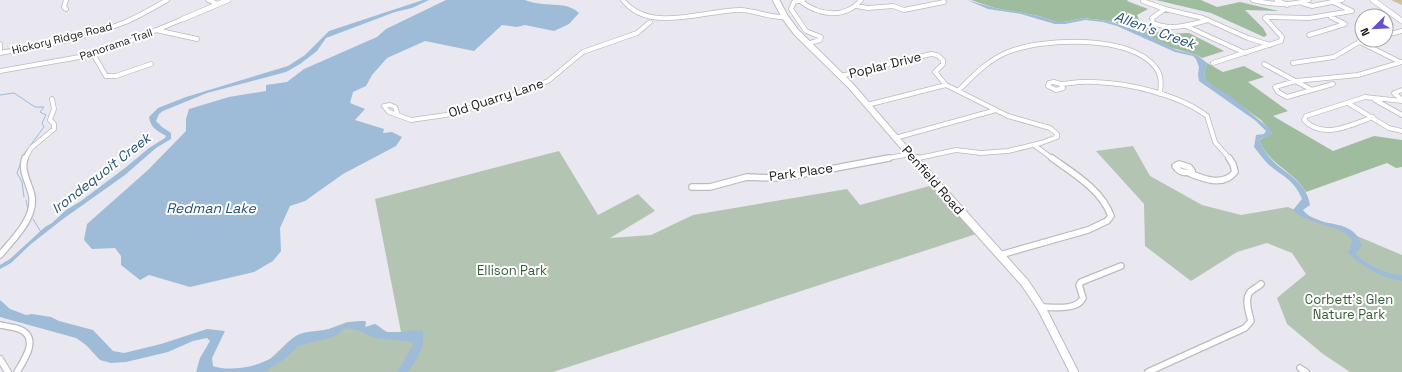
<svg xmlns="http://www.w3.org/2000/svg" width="1402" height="372" viewBox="0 0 1402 372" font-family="'Space Grotesk',sans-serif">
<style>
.green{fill:#b3c5b2}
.forest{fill:#9fbc9e}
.water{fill:#9ebcd8}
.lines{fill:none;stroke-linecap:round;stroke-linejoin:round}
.stream{stroke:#9ebcd8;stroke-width:1}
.minor-far1-casing{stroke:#bcb9c1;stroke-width:5.5}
.minor-casing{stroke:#bcb9c1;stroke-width:8}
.tertiary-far1-casing{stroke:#bcb9c1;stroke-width:6}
.tertiary-casing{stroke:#bcb9c1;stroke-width:8}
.secondary-far1-casing{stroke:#bcb9c1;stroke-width:8}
.secondary-casing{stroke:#bcb9c1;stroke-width:10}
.primary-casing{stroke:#c7c7c8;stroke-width:2}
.minor-far1{stroke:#fff;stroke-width:4}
.minor{stroke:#fff;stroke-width:5.5}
.tertiary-far1{stroke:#fff;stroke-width:5}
.tertiary{stroke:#fff;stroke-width:6}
.secondary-far1{stroke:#fff;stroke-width:6}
.secondary{stroke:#fff;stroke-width:8}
.primary{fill:#d3bf94;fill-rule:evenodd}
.labels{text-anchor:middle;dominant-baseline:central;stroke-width:4;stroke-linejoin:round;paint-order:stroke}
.far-street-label{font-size:11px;fill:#171619;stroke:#fff}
.street-label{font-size:13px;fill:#171619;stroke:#fff}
.park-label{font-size:13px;fill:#345e34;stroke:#fff}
.water-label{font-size:14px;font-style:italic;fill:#245178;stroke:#fff}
</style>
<rect width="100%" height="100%" fill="#e9e7ef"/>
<!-- green -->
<path class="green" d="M 1133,146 L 1150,176 L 1202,205 L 1241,215 L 1288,207 L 1402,255 L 1402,372 L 1350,372 L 1323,354 L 1287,324 L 1277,298 L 1306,274 L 1292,253 L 1267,243 L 1237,252 L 1191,281 L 1145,246 L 1144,204 L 1096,151 Z
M 559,151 L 598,215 L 638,194 L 655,211 L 610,238 L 651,235 L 693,215 L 847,189 L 860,205 L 933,185 L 976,234 L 553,372 L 232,372 L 259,364 L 270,359 L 288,342 L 296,336 L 329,329 L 347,322 L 364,321 L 366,322 L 365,327 L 375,324 L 386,332 L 401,332 L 375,199 Z"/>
<!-- forest -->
<path class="forest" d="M 971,0 L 1128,0 L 1127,1 L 1148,9 L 1137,15 L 1140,22 L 1163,34 L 1189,33 L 1224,51 L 1202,58 L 1197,55 L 1172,48 L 1131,27 L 1108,21 L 1083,18 L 1064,22 L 1056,22 L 1039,16 L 995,8 Z
M 1156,0 L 1201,0 L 1217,7 L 1240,2 L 1279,11 L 1245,10 L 1263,28 L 1267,35 L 1264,37 L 1211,13 Z
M 1207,63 L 1223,72 L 1244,66 L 1264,77 L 1248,82 L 1288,111 L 1273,116 L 1333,151 L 1374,136 L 1402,140 L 1402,167 L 1396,168 L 1387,163 L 1306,192 C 1293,170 1270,166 1259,140 L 1272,133 L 1261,120 L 1206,81 L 1204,75 Z"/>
<!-- water -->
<path class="water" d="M 423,0 L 429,0 L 412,8 L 395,12 L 326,38 L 317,51 L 300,64 L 286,72 L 207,93 L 163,111 L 159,114 L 156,121 L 162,127 L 171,133 L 171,139 L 156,148 L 125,175 L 63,219 L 31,244 L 11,263 L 0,269 L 0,265 L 10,259 L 45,227 L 52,223 L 66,210 L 81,201 L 125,168 L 149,148 L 165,138 L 166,136 C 157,130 151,129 149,117 L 158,108 L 186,97 L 288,66 L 305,55 L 329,31 Z
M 446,0 L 525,0 C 543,8 566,0 579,13 L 569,24 L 554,31 L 525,25 L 517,27 L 502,25 L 474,51 L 425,41 L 387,58 L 372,75 L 366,86 L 353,92 L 350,103 L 365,109 L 355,120 L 384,129 L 383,133 L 392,132 L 402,137 L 396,146 L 343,174 L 305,201 L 290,206 L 280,228 L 281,251 L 273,261 L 254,272 L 190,287 L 149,275 L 140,280 L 121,265 L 121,256 L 115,248 L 92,249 L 84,240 L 87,224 L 148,170 L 186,131 L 186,119 L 189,109 L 229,97 L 266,91 L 266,85 L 287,82 L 304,69 L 377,37 L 386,29 Z
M 967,0 L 995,8 L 1039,16 L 1056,22 L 1064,22 L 1083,18 L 1108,21 L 1144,33 L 1176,50 L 1197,55 L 1207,63 L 1204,75 L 1206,81 L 1230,96 L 1270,129 L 1272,133 L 1268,137 L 1262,138 L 1259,140 C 1263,149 1269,158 1276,164 C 1290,176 1307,184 1310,205 L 1303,210 C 1319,231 1353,215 1362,246 L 1355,254 C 1368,265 1385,275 1402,275 L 1402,281 C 1383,279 1361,266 1348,253 L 1352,240 C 1344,224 1309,227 1293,210 L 1302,199 C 1294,179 1283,177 1268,164 C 1263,159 1259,153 1254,147 L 1256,135 L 1264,134 L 1266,131 L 1256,121 L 1199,81 L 1198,75 L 1199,67 L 1196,59 L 1193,56 L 1175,52 L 1117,26 L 1103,22 L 1085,20 L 1065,24 L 1055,24 L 1021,14 L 988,9 Z
M 0,300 L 10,309 L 26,315 L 32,314 L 51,317 L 59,321 L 93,330 L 113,351 L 124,353 L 161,344 L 207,329 L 225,331 L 212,358 L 213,366 C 230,372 261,367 276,355 C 283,349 288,341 296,336 C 306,330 318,332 329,329 C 341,325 351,321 364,321 L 366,322 L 365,327 L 366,327 L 375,324 C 380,326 383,331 388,332 C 400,334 412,328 423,331 C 425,348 417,359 408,372 L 397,372 L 413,345 L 412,342 L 375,338 L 360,331 L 347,328 L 343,329 L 336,336 L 298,346 L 286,358 L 264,372 L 196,372 L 200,358 L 210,341 L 207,338 L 193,341 L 168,352 L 126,362 L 111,363 L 100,360 L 86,345 L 76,338 L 0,317 Z"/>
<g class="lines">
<!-- stream -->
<path class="stream" d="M 0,95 L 14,93 L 35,107 L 44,107 L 40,112 L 46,115 L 42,123 L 44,127 L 24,154 L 17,173 L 22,182 L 24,197
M 26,200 L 28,209
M 33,219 L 41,232"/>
<defs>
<path id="minor-far1" d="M 66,0 L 64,7 L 66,9
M 208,0 L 218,4
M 623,0 C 649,34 704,10 740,10 C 755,10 769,18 785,17
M 803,0 L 794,2 L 791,9 L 806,31 L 821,37 L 820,40 L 807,44
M 1253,0 C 1272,5 1290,6 1309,0
M 1277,0 L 1287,5
M 800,1 C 819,15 844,20 861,0
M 1143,1 L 1165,9 L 1203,18 L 1248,38 L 1270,45
M 1333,2 L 1352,11
M 1302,3 L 1312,6 L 1342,0
M 856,6 L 868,8 L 893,6 L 904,10 L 944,2
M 1165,9 L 1152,18 L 1153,23 C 1171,31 1190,25 1208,20
M 1186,26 L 1245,53
M 156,30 L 197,39
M 1309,35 L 1345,24 L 1331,17
M 1386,35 L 1402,31
M 1360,42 L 1400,62
M 0,44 L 0,53
M 0,53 C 41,45 84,39 123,23 C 138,17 153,8 167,0
M 93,54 L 106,76 L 116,76 L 151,64
M 1213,63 L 1281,41 L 1282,37 L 1265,18 L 1266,17 L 1309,18 L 1352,11
M 1293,63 L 1334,57 L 1359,42 L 1368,40
M 1264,64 L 1312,90
M 0,71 L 85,56 L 123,44 L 183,19
M 841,76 L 931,54 L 937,55 L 943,60 L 943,64 L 935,72 L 946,85 L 1008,116 L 1050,128 L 1057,134 L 1057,137 L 1041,143 L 1008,151 L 981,153 L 956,150 L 914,159
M 1054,82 L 1061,84 L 1063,88 L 1056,90 L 1048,86 L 1049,83 Z
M 1061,84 C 1072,83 1084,81 1095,82 C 1129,83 1180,95 1207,116 L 1215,142 L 1230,159
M 1333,84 L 1287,97 L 1278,92 L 1275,87 L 1296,81 L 1358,75 L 1402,62
M 1402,90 L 1394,93 L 1402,100
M 958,91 C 973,76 988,60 1008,52 C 1043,38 1131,34 1156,68 C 1162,76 1161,85 1160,94
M 1375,100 L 1402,115
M 1348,103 L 1389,128 L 1402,131
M 867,105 L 946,85
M 398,115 L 395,107 L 390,105 L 384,106 L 389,112 L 411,120 L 446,115 L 513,95 L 548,81 L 583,52 L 637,33 L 650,22
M 1373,117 C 1351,125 1323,140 1304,120 L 1306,116 L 1365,97 L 1402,101
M 895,138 L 996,110
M 1034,145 L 1053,159
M 25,159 L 31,148 L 54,129 L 54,124 L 50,120 L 54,109 L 52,99
M 883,159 L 910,154"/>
<path id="minor" d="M 914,159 L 918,158
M 1179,164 L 1189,167 L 1192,171 C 1185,174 1179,172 1175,166 Z
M 1189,173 C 1204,179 1223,187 1235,172 L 1233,164 L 1229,158
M 692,187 L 710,187 L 747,177 L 774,178 L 793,176 L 889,158
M 0,255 C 13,239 35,219 32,197 C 30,184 20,171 25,158
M 1000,255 L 1088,230 L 1107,221 L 1111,216 C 1102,190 1073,173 1052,158
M 1041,307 C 1053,307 1077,311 1083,298 L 1079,285 L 1081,282 L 1121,266
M 0,325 C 6,326 13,327 19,329 C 40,337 25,359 17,372
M 1300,368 L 1306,372
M 1148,372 L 1245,328 L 1251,321 C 1249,313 1244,299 1250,292 C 1253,289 1258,287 1261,284"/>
<path id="tertiary-far1" d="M 1373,0 L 1402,21
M 183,19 L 228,0"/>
<path id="tertiary" d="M 0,359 L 8,372"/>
<path id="secondary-far1" d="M 776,0 L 785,17 L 796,32 L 851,86 L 914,159"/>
<path id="secondary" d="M 913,158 L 1025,283 L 1041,307 L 1074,372"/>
<path id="primary" d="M 1393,0 L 1402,0 L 1402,4 Z"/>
</defs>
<!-- minor-far1 casing -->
<use href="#minor-far1" class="minor-far1-casing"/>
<!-- minor casing -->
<use href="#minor" class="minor-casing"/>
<!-- tertiary-far1 casing -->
<use href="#tertiary-far1" class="tertiary-far1-casing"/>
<!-- tertiary casing -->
<use href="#tertiary" class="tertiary-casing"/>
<!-- secondary-far1 casing -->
<use href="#secondary-far1" class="secondary-far1-casing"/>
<!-- secondary casing -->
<use href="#secondary" class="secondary-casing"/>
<!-- primary casing -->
<use href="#primary" class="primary-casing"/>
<!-- minor-far1 -->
<use href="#minor-far1" class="minor-far1"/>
<!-- minor -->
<use href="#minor" class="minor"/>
<!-- tertiary-far1 -->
<use href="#tertiary-far1" class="tertiary-far1"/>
<!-- tertiary -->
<use href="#tertiary" class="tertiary"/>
<!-- secondary-far1 -->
<use href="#secondary-far1" class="secondary-far1"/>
<!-- secondary -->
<use href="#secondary" class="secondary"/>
<!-- primary -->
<use href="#primary" class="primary"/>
</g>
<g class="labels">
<!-- far-street labels -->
<g class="far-street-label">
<text transform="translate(62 38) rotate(-14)">Hickory Ridge Road</text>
<text transform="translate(116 44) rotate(-19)">Panorama Trail</text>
</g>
<!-- street labels -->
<g class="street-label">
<text transform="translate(885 65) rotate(-14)">Poplar Drive</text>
<text transform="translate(496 98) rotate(-18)">Old Quarry Lane</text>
<text transform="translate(801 172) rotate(-8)">Park Place</text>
<text transform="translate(933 180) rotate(49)">Penfield Road</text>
</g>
<!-- park labels -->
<g class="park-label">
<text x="512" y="270">Ellison Park</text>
<text x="1349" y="299">Corbett's Glen<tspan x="1349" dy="15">Nature Park</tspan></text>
</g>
<!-- water labels -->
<g class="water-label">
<text transform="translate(1155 30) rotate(20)">Allen's Creek</text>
<text transform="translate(101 173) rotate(-38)">Irondequoit Creek</text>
<text x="211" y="208">Redman Lake</text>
</g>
</g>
<!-- north arrow -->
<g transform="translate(1374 28) rotate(246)"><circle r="19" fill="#ffffff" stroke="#a2a2a3"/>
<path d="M0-3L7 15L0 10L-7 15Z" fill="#6852cc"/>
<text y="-6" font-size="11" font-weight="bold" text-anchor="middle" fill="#171619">N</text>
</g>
</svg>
